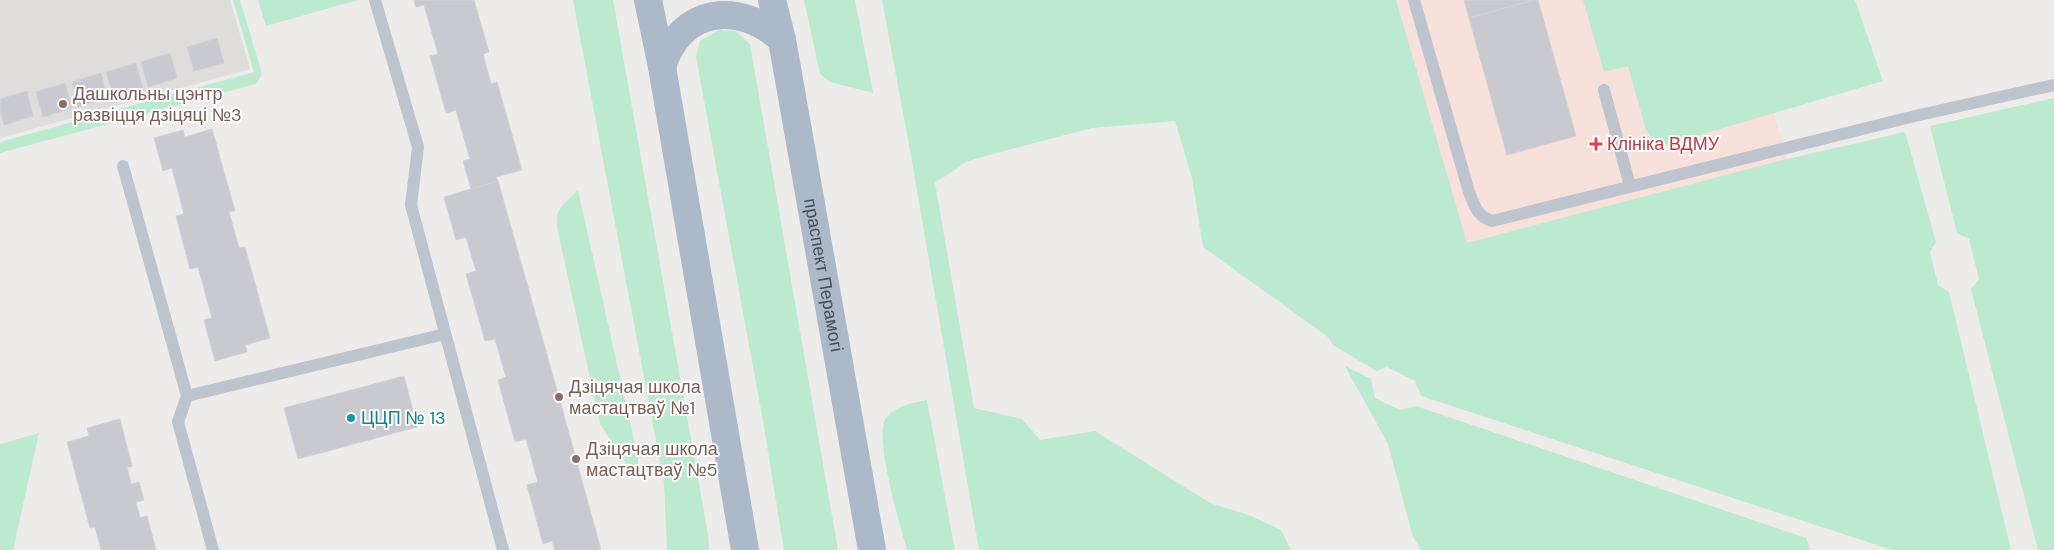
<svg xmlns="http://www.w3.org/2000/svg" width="2054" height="550" viewBox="0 0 2054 550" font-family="'DM Sans',sans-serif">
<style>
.education{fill:#dfdcdc}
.medical{fill:#f8e0db}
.green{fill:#bbead1}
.building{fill:#c8cad0;stroke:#d0d1d7}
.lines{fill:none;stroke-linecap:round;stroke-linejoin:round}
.service{stroke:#bdc4cd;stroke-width:12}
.primary{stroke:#acb9c9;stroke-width:28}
.education-dot{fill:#8d6e63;stroke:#fff;stroke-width:2}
.health-dot{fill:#e0444e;stroke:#fff;stroke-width:2}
.culture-dot{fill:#0f9aa8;stroke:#fff;stroke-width:2}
.labels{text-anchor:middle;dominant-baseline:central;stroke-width:4;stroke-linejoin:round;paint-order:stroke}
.education-label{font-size:18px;fill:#785e54;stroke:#fff;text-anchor:start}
.health-label{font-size:18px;fill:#be3a42;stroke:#fff;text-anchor:start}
.street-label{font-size:18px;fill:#454d57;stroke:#fff}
.culture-label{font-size:18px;fill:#0d838f;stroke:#fff;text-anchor:start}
</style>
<rect width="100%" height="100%" fill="#eeebeb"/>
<!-- education -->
<path class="education" d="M 0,0 L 230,0 L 250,69 L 0,138 Z"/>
<!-- medical -->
<path class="medical" d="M 1352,0 L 1741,0 L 1788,163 L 1444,254 Z"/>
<!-- green -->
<path class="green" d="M 233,0 L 240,0 L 262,74 L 256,84 L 0,153 L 0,142 L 254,72 Z
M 258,0 L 358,0 L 266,26 Z
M 573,0 L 613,0 L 708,535 L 709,550 L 667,550 L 664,483 Z
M 804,0 L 855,0 L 873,93 L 830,82 L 820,74 Z
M 882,0 L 1396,0 L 1467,243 L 1787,159 L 1905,132 L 1936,242 L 1930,252 L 1938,285 L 1949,292 L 2011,550 L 1892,550 L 1421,396 L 1415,381 L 1387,367 L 1376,371 L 1333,345 L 1328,337 L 1203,247 L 1192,178 L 1175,121 L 1092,128 L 1019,147 L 968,161 L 935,183 L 974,408 L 1022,419 L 1040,440 L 1095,431 L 1210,503 L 1249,515 L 1281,530 L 1291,550 L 979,550 L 910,150 Z
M 1583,0 L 1855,0 L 1883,81 L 1659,147 L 1646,130 L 1628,66 L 1604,72 Z
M 719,30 L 735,31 L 750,44 L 838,550 L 784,550 L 763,421 L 696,57 L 700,41 Z
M 2054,98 L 2054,550 L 2038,550 L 1971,289 L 1979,279 L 1969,239 L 1957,233 L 1930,126 Z
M 578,190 L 638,458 L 638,467 L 629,468 L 600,424 L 558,232 C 554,207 562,207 578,190 Z
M 1345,366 L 1371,379 L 1375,398 L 1400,410 L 1416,406 L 1806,538 L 1810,549 L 1813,550 L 1421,550 L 1413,537 L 1388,444 Z
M 927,400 L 955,550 L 907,550 C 901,528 873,436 886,418 C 896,405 913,403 927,400 Z
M 39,433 L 13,550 L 0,550 L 0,444 Z"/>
<!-- building -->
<path class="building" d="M 414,0 L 474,0 L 489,52 L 483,54 L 491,84 L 497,82 L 522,170 L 496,177 L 498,181 L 471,189 L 463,161 L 470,159 L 456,110 L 446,113 L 430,56 L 438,54 L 424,5 L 416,7 Z
M 1464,0 L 1534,0 L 1469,18 Z
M 1534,0 L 1538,0 L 1576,136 L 1507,155 L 1469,18 Z
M 217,38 L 224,63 L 194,71 L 187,47 Z
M 170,53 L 177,78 L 148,87 L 141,62 Z
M 136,63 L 143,88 L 113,96 L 106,72 Z
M 101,73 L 108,98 L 78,107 L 72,82 Z
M 65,83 L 72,108 L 43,117 L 36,92 Z
M 27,91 L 33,116 L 4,125 L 0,110 L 0,99 Z
M 212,129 L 235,211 L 229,212 L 239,248 L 245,247 L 270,338 L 245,345 L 247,352 L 215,361 L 204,320 L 212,318 L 198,267 L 190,269 L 176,216 L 184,214 L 172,168 L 163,171 L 154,138 L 183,130 L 185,137 Z
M 498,181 L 559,397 L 601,550 L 555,550 L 552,541 L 543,544 L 527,485 L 538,482 L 526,439 L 515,442 L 498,380 L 506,377 L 495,339 L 485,341 L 466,274 L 476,271 L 466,237 L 456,240 L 444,197 Z
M 404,376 L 417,427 L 298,459 L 284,408 Z
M 120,419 L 132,466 L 127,467 L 131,484 L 139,482 L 144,500 L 136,502 L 140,518 L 147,516 L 156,550 L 101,550 L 95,527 L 90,528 L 67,442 L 89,436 L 87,428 Z"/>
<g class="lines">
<!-- service -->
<path class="service" d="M 375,0 L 418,147 L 411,205 L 503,550
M 1414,0 L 1469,192 C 1475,207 1477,216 1492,221 L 1915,116 L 2054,85
M 1604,90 L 1630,186
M 123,166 L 187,396 L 178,422 L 213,550
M 187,396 L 445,334"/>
<!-- primary -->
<g class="primary">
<path d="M 648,0 L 662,67 L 745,550"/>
<path id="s1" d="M 772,0 L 782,40 L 872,550"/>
<path d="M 662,67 C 680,7 740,0 782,40"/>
</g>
</g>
<!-- markers -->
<g class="education-dot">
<circle cx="63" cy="104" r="5"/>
<circle cx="559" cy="397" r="5"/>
<circle cx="576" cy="459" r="5"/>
</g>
<path class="health-dot" d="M1593.5 136.5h5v5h5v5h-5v5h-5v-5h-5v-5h5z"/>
<circle class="culture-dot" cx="351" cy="418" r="5"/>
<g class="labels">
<!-- education labels -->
<g class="education-label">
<text x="73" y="94">Дашкольны цэнтр<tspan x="73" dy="21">развіцця дзіцяці №3</tspan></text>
<text x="569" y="387">Дзіцячая школа<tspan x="569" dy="21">мастацтваў №1</tspan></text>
<text x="586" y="449">Дзіцячая школа<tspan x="586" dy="21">мастацтваў №5</tspan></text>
</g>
<!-- health labels -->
<g class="health-label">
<text x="1607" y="144">Клініка ВДМУ</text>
</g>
<!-- street labels -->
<g class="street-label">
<text stroke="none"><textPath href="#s1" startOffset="280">праспект Перамогі</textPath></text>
</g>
<!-- culture labels -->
<g class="culture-label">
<text x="361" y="418">ЦЦП № 13</text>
</g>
</g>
</svg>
